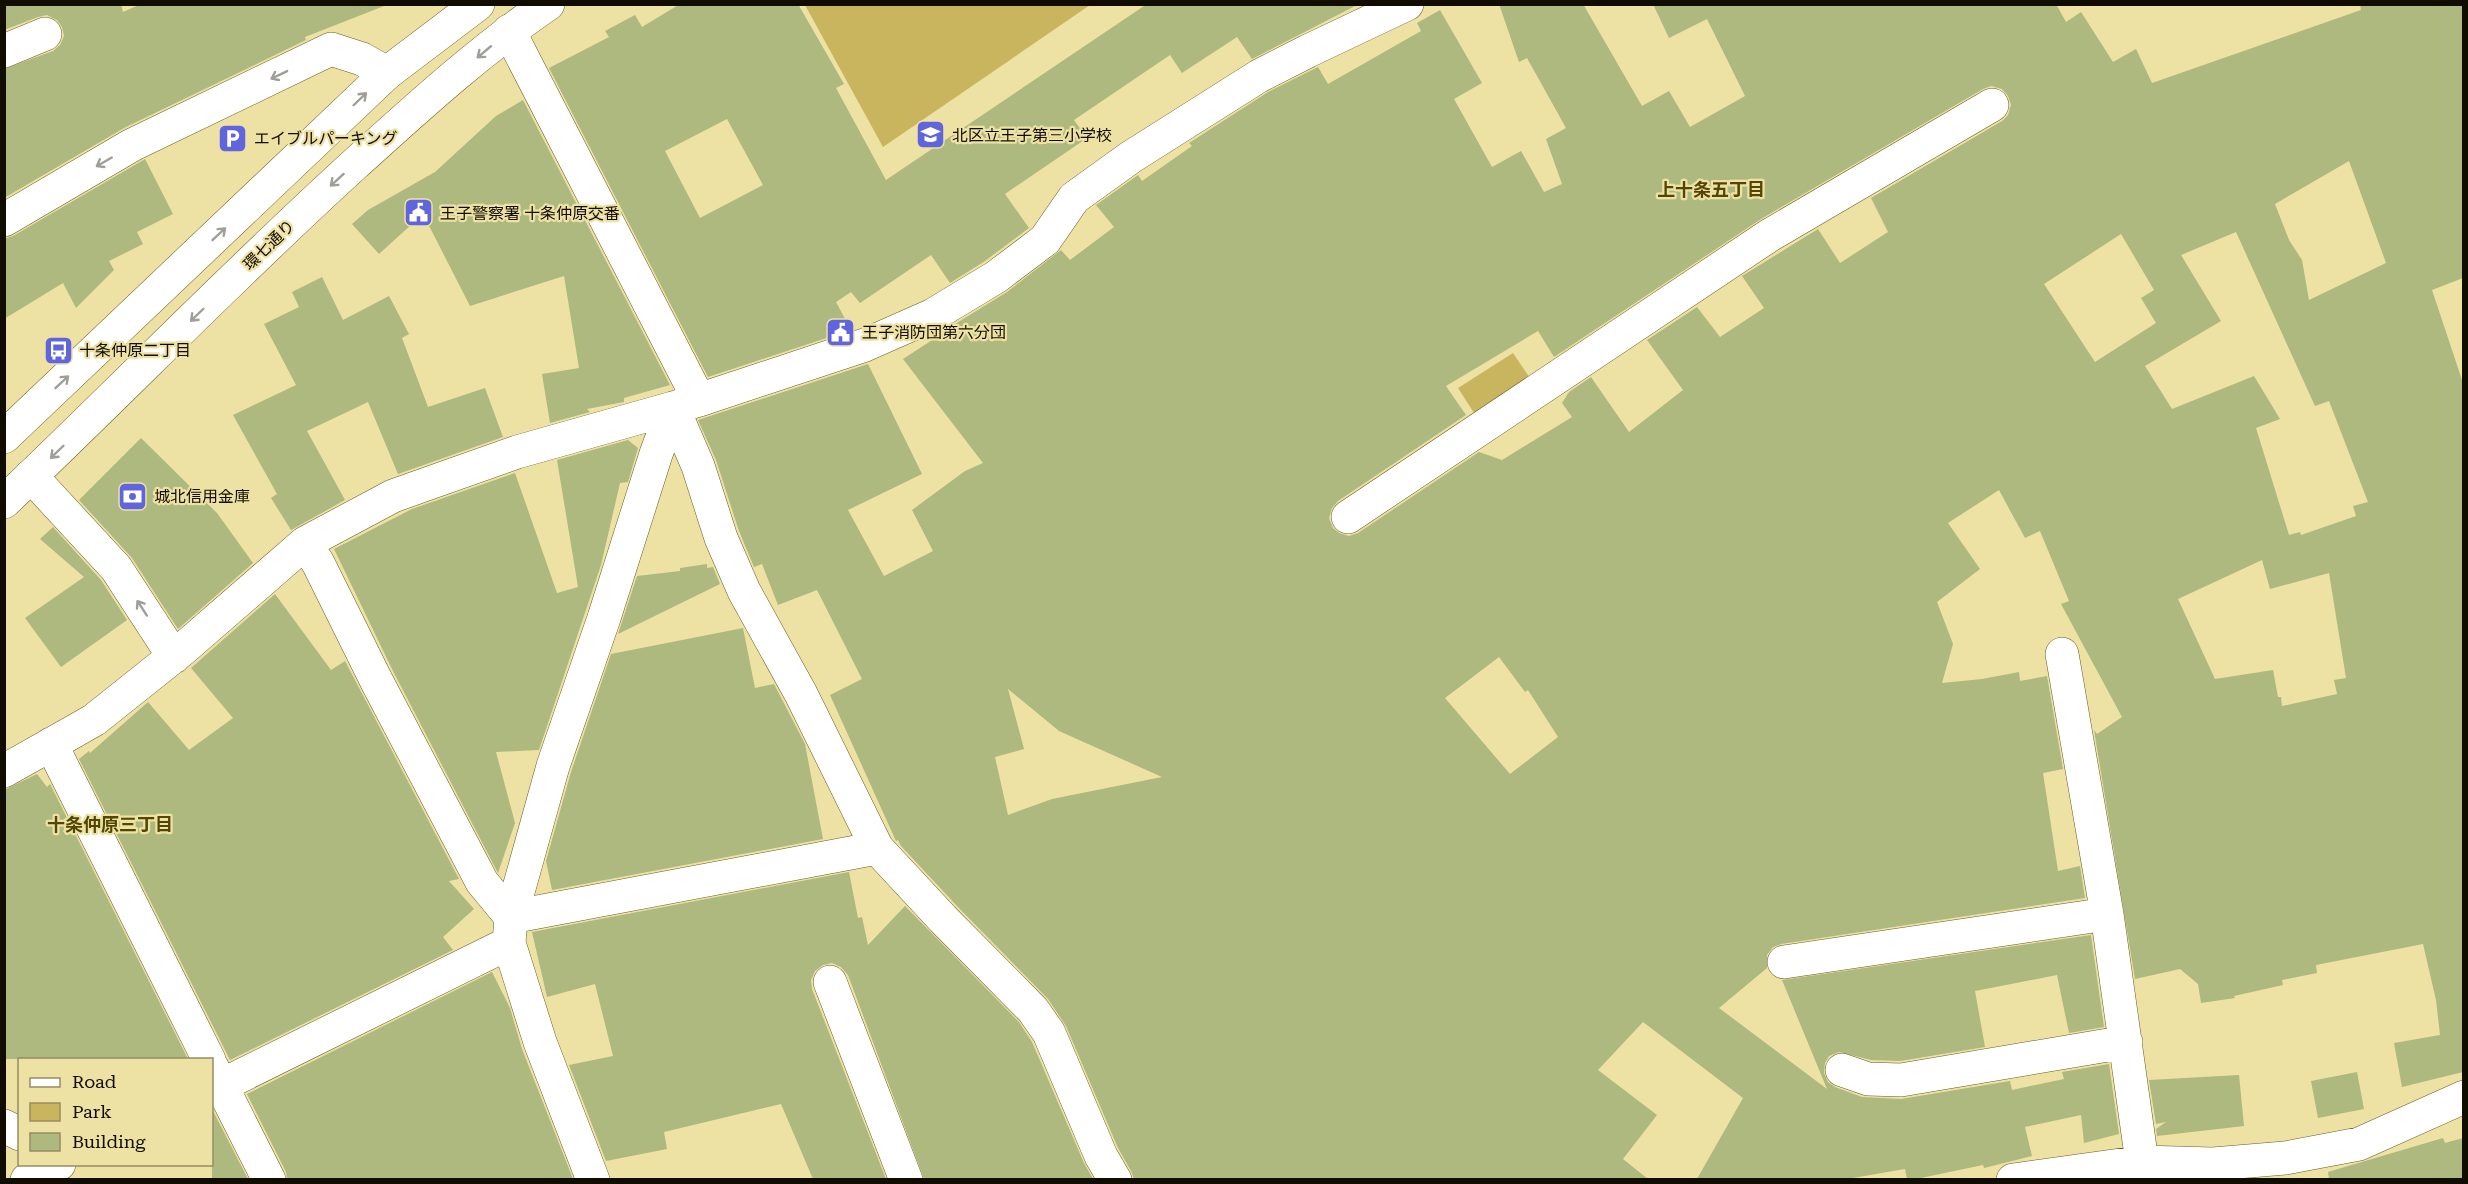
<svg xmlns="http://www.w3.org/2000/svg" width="2468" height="1184" viewBox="0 0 2468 1184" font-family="'Roboto Serif','Noto Sans JP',serif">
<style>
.green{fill:#c9b55d}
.building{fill:#adb97e;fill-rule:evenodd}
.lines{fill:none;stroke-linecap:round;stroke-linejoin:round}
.minor-casing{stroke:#695d22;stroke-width:34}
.primary-casing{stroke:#695d22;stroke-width:34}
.minor{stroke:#fff;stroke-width:33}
.primary{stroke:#fff;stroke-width:33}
.oneway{stroke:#a09e99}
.labels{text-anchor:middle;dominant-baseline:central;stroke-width:4.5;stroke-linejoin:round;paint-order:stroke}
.poi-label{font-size:16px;fill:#110c00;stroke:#eee1a4;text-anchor:start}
.street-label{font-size:16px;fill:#110c00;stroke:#eee1a4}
.neighbourhood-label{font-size:18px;font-weight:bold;fill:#534604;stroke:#eee1a4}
</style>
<rect width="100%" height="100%" fill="#eee1a4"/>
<!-- green -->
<path class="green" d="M 805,5 L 1090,5 L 883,147 Z
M 1513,353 L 1532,381 L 1476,416 L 1458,388 Z"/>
<!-- building -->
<path class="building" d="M 4,4 L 121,4 L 123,12 L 141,4 L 384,6 L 305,37 L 306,40 L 124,128 L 4,198 L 4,69 L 53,51 L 60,45 L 64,36 L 62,27 L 57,20 L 47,15 L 38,17 L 4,30 Z
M 680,4 L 798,4 L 844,84 L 836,88 L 886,180 L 1147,4 L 1359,4 L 1252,59 L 1237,37 L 1182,73 L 1170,55 L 1074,120 L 1087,138 L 1005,194 L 1029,228 L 985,261 L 950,283 L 931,255 L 860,303 L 851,292 L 836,302 L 851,330 L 708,377 L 549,68 L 609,37 L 605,31 L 635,15 L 642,27 ZM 727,119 L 763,185 L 700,218 L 665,151 Z
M 1499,4 L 1583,4 L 1642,106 L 1669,91 L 1690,127 L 1745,96 L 1707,19 L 1669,38 L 1653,4 L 2056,4 L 2066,22 L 2081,12 L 2113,62 L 2136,49 L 2152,83 L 2361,10 L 2360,5 L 2463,4 L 2463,278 L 2432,290 L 2463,383 L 2463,1072 L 2402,1087 L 2394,1043 L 2440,1035 L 2436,1000 L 2423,944 L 2316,965 L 2317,973 L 2282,980 L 2283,985 L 2234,996 L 2235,998 L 2201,1003 L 2198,984 L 2180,969 L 2135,979 L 2094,730 L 2097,734 L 2122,717 L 2061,604 L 2069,601 L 2040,531 L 2025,538 L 1999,490 L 1948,523 L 1980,569 L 1937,602 L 1953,644 L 1942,683 L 1982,679 L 2019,672 L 2020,681 L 2047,676 L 2063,769 L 2043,773 L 2058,871 L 2080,866 L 2085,898 L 1781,944 L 1773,947 L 1767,955 L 1767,968 L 1719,1008 L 1827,1089 L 1782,980 L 2091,935 L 2104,1027 L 2069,1033 L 2057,975 L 1975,991 L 1985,1047 L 1900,1061 L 1871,1060 L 1839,1052 L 1829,1056 L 1825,1063 L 1824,1073 L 1828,1082 L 1835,1087 L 1862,1097 L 1901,1099 L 2010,1081 L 2012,1090 L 2064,1079 L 2062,1072 L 2109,1064 L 2119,1134 L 2084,1143 L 2081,1115 L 2025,1127 L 2032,1156 L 1984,1168 L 1983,1165 L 1916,1179 L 1907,1179 L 1905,1169 L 1847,1179 L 1697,1179 L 1743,1098 L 1643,1022 L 1598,1070 L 1657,1115 L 1623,1159 L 1648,1179 L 1134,1179 L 1131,1171 L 1118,1148 L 1066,1026 L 1048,999 L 957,906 L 901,846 L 898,840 L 896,841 L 830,695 L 862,679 L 817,590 L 778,605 L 762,564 L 754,567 L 739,531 L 716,460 L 698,420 L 868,364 L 922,474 L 848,510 L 884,576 L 933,551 L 912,510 L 965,471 L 983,463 L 903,359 L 943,333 L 942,332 L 1007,292 L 1061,250 L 1070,260 L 1114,227 L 1096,205 L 1138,175 L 1142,181 L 1192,146 L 1189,143 L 1268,92 L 1318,67 L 1328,84 L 1421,31 L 1417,23 L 1440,10 L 1482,83 L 1454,99 L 1492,167 L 1521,151 L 1544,192 L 1562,184 L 1546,139 L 1566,128 L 1527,58 L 1519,62 ZM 1991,86 L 2002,89 L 2008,96 L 2011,105 L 2008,115 L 2002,121 L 1871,198 L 1888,232 L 1840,263 L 1818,229 L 1742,276 L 1764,308 L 1720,337 L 1697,307 L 1647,340 L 1683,390 L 1629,432 L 1591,377 L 1569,392 L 1562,403 L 1572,417 L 1502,460 L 1479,452 L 1358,533 L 1349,536 L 1339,533 L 1333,528 L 1329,518 L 1332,508 L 1338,501 L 1466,415 L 1446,386 L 1538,331 L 1554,357 L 1761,219 L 1983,89 ZM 2349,161 L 2386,263 L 2309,300 L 2302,260 L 2289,240 L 2275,204 ZM 2236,232 L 2315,406 L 2329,401 L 2368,502 L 2353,506 L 2356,516 L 2301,535 L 2300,532 L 2289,535 L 2256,428 L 2280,419 L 2254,376 L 2172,409 L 2145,366 L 2221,321 L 2181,255 ZM 2121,234 L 2154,290 L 2141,298 L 2156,323 L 2095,362 L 2044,284 ZM 2262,560 L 2270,589 L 2329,573 L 2346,678 L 2334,680 L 2337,694 L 2282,706 L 2281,697 L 2278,697 L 2273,670 L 2215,679 L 2178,599 ZM 1499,657 L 1525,692 L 1528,690 L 1558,737 L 1510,774 L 1445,698 ZM 1008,689 L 1059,731 L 1162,777 L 1052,799 L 1008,815 L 995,757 L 1024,749 Z
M 523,100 L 670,385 L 624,398 L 624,402 L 587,409 L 590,412 L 550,423 L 542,374 L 579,368 L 564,276 L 470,306 L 423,214 L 379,254 L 352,224 L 368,210 L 435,172 L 496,116 Z
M 145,159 L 173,214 L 137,232 L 143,244 L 109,261 L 114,270 L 76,308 L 63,283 L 4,319 L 4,239 L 13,236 Z
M 322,277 L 343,320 L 389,296 L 409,334 L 402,338 L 428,407 L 485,388 L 503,437 L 398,474 L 368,402 L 307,431 L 345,500 L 291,530 L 271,498 L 277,494 L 233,415 L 296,385 L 264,324 L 299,307 L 292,292 Z
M 141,438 L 217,513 L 253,563 L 178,629 L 132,558 L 79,500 Z
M 628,440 L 638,448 L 628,482 L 620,483 L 601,565 L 539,750 L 496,752 L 515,823 L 498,873 L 393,671 L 334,549 L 412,509 L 515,473 L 557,593 L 578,587 L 557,460 Z
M 53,527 L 101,580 L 127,620 L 61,667 L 25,618 L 84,577 L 40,539 Z
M 707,564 L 707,568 L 713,567 L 720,584 L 618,634 L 637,576 L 680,571 L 680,568 Z
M 275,594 L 331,670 L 345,661 L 459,879 L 449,881 L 474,909 L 443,937 L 453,950 L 230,1060 L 79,759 L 89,751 L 90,753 L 148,702 L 189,750 L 233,718 L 191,668 Z
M 743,628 L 755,688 L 774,684 L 805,744 L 823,839 L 552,890 L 546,861 L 571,772 L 611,654 Z
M 37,774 L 47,787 L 50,784 L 188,1059 L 4,1059 L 4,790 Z
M 849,872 L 858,918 L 862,917 L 868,945 L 905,906 L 1019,1022 L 1032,1042 L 1084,1163 L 1093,1179 L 924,1179 L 848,975 L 841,967 L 832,963 L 823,965 L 815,971 L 811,980 L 812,989 L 886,1179 L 813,1179 L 781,1104 L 664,1132 L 667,1149 L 606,1161 L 569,1065 L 613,1056 L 595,984 L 547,997 L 532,932 Z
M 492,972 L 510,1008 L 522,1049 L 573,1179 L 287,1179 L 286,1172 L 247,1094 Z
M 2357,1072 L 2364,1109 L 2318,1118 L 2311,1081 Z
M 2239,1075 L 2244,1126 L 2157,1136 L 2156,1129 L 2166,1122 L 2156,1124 L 2149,1080 Z
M 212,1109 L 248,1179 L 212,1179 Z
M 2443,1138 L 2445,1143 L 2463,1138 L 2463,1179 L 2329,1179 L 2328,1172 Z"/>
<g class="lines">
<defs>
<path id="minor" d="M 509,31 L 699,400 L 673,408 L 656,454 L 604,618 L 553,766 L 511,917 L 509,943 L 540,1042 L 593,1180
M 4,51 L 45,34
M 4,220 L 132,145 L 331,49 L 362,59 L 387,73
M 699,400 L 865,345 L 933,315 L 996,277 L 1045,240 L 1074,198 L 1131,157 L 1259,76 L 1308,51 L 1407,4
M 31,476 L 116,568 L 174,657
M 1348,517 L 1770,235 L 1992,105
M 305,543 L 318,563 L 376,680 L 482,882 L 511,917 L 877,848
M 2062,654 L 2107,914 L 2142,1162
M 51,744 L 209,1060
M 4,771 L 94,720 L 183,649 L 305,543 L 393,496 L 421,486 L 517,452 L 673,408 L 698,466 L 721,538 L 744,591 L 801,694 L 877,848 L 943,919 L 1033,1010 L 1049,1033 L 1101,1156 L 1115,1180
M 1784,962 L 2107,914
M 830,982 L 906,1180
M 212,1067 L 269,1180
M 1842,1070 L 1868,1079 L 1901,1080 L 2126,1042
M 212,1090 L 509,943
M 4,1126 L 20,1134
M 27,1180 L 59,1164
M 2013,1180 L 2142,1162 L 2213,1164 L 2285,1158 L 2359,1144 L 2464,1097"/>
<path id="primary" d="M 4,437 L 387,73 L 478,4
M 4,502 C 122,390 235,273 355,164 C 417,108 479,51 548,4"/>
</defs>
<!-- minor casing -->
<use href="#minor" class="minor-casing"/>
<!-- primary casing -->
<use href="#primary" class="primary-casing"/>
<!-- minor -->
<use href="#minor" class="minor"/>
<!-- primary -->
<use href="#primary" class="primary"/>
</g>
<!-- one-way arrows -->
<defs><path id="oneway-shaft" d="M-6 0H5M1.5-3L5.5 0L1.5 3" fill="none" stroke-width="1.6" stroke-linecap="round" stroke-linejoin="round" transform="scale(1.5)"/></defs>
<g class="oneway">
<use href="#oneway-shaft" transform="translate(484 52) rotate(140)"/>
<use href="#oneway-shaft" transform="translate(279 75) rotate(154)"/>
<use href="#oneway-shaft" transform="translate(360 99) rotate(-44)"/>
<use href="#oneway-shaft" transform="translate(104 162) rotate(150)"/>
<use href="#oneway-shaft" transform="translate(337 180) rotate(138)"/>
<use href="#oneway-shaft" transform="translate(219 234) rotate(-43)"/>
<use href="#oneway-shaft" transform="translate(197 315) rotate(136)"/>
<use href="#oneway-shaft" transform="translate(62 382) rotate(-43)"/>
<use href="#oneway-shaft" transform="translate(57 452) rotate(136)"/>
<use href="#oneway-shaft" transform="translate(142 608) rotate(-123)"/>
</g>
<!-- icons -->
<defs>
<symbol id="school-square" viewBox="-11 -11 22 22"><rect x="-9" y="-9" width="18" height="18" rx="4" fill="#6065dd" stroke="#eee1a4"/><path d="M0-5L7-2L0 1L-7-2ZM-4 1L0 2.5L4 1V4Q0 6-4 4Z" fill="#fff"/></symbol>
<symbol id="parking-square" viewBox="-11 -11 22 22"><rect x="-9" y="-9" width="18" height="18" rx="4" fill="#6065dd" stroke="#eee1a4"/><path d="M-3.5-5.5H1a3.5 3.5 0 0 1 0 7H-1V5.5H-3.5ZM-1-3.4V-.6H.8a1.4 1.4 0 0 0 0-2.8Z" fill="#fff"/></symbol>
<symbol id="civic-square" viewBox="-11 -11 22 22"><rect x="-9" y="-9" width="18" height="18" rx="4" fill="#6065dd" stroke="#eee1a4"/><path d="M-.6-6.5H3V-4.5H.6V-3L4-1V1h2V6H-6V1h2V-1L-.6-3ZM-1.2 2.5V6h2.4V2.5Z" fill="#fff"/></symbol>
<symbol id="bus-square" viewBox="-11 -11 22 22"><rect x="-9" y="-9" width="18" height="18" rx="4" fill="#6065dd" stroke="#eee1a4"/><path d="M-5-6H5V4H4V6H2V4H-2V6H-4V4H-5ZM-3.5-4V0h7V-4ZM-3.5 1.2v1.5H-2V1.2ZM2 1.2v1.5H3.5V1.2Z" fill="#fff"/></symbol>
<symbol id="bank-square" viewBox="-11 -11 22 22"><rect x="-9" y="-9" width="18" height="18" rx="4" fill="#6065dd" stroke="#eee1a4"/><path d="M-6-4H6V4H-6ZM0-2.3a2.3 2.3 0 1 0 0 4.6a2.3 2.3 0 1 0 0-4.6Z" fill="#fff"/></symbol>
</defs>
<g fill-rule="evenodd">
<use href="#school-square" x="914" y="118" width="33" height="33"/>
<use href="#parking-square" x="216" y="122" width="33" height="33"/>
<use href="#civic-square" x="402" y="196" width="33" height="33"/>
<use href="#civic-square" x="824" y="316" width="33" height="33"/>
<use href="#bus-square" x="42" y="334" width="33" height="33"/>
<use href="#bank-square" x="116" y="480" width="33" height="33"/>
</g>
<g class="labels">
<!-- poi labels -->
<g class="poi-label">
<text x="952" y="135">北区立王子第三小学校</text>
<text x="254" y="138">エイブルパーキング</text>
<text x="440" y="213">王子警察署 十条仲原交番</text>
<text x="862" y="332">王子消防団第六分団</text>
<text x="79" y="350">十条仲原二丁目</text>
<text x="154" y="496">城北信用金庫</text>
</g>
<!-- street labels -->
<g class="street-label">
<text transform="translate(269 245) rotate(-44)">環七通り</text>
</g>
<!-- neighbourhood labels -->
<g class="neighbourhood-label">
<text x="1711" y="189">上十条五丁目</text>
<text x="110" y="824">十条仲原三丁目</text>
</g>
</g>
<!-- border -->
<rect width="2468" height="1184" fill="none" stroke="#110c00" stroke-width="12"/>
<!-- legend -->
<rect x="18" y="1058" width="195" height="108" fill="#eee1a4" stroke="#968c62" stroke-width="1.5"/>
<rect x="30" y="1078" width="30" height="9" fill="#ffffff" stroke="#968c62" stroke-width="1.5"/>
<text x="72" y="1088" font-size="18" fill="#110c00">Road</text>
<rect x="30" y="1103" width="30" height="18" fill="#c9b55d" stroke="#968c62" stroke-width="1.5"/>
<text x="72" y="1118" font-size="18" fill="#110c00">Park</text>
<rect x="30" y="1133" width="30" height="18" fill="#adb97e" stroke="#968c62" stroke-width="1.5"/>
<text x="72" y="1148" font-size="18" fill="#110c00">Building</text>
</svg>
